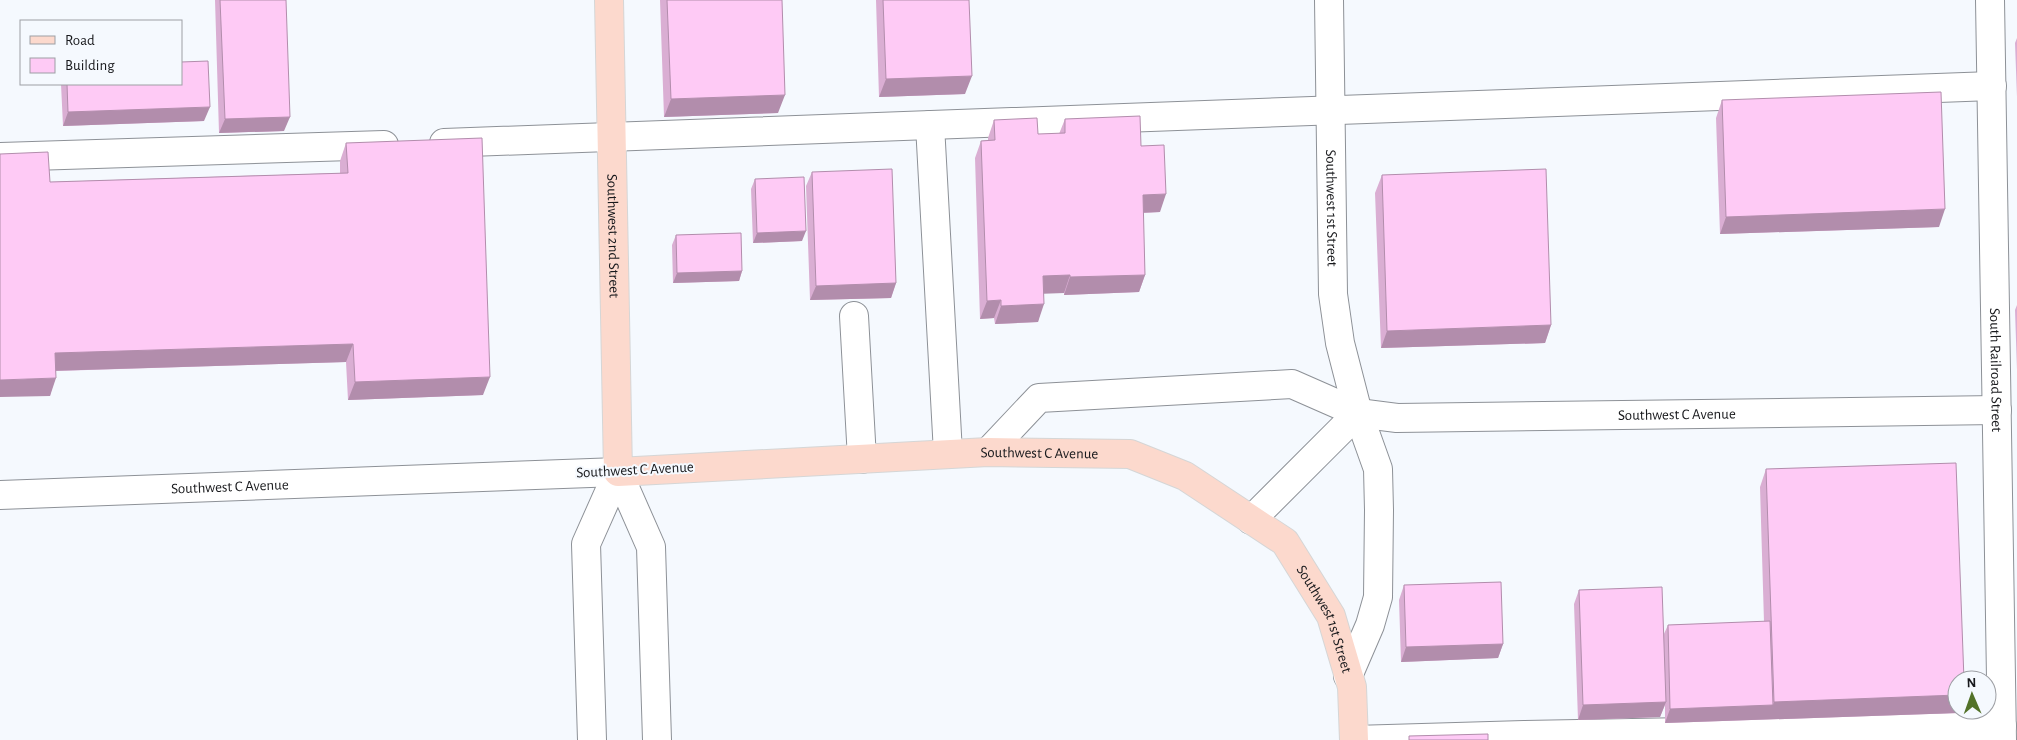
<svg xmlns="http://www.w3.org/2000/svg" width="2017" height="740" viewBox="0 0 2017 740" font-family="'Alegreya Sans',sans-serif">
<style>
.lines{fill:none;stroke-linecap:round;stroke-linejoin:round}
.minor-casing{stroke:#8d9197;stroke-width:30}
.major-casing{stroke:#d5d6d6;stroke-width:30}
.minor{stroke:#fff;stroke-width:28}
.major{stroke:#fcd9cd;stroke-width:28}
.wall{fill:#daaed3}
.shaded-wall{fill:#b28dac}
.building{fill:#fecaf5;stroke:#b28dac}
.labels{text-anchor:middle;dominant-baseline:central;stroke-width:4;stroke-linejoin:round;paint-order:stroke}
.street-label{font-size:15px;fill:#18191c;stroke:#f5f9fe}
</style>
<rect width="100%" height="100%" fill="#f5f9fe"/>
<g class="lines">
<defs>
<g id="minor">
<path id="s1" d="M 1329,0 L 1333,294 L 1340,343 L 1358,413 L 1378,469 L 1379,510 L 1378,597 L 1370,625 L 1348,676"/>
<path id="s2" d="M 1990,0 L 2002,740"/>
<path d="M 930,125 L 948,453"/>
<path d="M 444,143 L 1992,86"/>
<path d="M 0,157 L 384,145"/>
<path d="M 854,316 L 862,459"/>
<path id="s3" d="M 988,452 L 1039,398 L 1292,384 L 1358,413 L 1397,418 L 1997,410"/>
<path d="M 618,472 L 651,547 L 657,740"/>
<path id="s4" d="M 0,495 L 618,472"/>
<path d="M 1251,520 L 1358,413"/>
<path d="M 592,740 L 586,544 L 618,472"/>
<path d="M 1354,740 L 1524,735 L 2002,726"/>
</g>
<g id="major">
<path id="s5" d="M 609,0 L 618,472 L 988,452 L 1130,454 L 1185,476 L 1285,542 L 1331,616 L 1352,687 L 1354,740"/>
</g>
</defs>
<!-- minor casing -->
<use href="#minor" class="minor-casing"/>
<!-- major casing -->
<use href="#major" class="major-casing"/>
<!-- minor -->
<use href="#minor" class="minor"/>
<!-- major -->
<use href="#major" class="major"/>
</g>
<!-- wall -->
<path class="wall" d="M 215,0 L 286,0 L 284,131 L 219,133 Z
M 660,0 L 782,0 L 778,113 L 664,117 Z
M 876,0 L 969,0 L 965,94 L 879,97 Z
M 2017,38 L 2017,97 L 2015,43 Z
M 61,84 L 181,84 L 204,121 L 63,126 Z
M 1722,100 L 1939,227 L 1720,234 L 1716,118 Z
M 1065,119 L 1141,146 L 1160,212 L 1143,213 L 1145,275 L 1139,292 L 1064,295 L 1064,293 L 1044,293 L 1038,322 L 995,324 L 994,318 L 980,319 L 975,158 L 981,141 L 988,140 L 988,138 L 994,120 L 1038,134 L 1059,134 Z
M 346,143 L 483,395 L 348,400 L 346,362 L 56,371 L 50,396 L 50,182 L 340,173 L 340,161 Z
M 812,172 L 896,283 L 891,298 L 810,300 L 806,186 Z
M 1382,175 L 1551,325 L 1545,343 L 1381,348 L 1375,193 Z
M 755,179 L 802,241 L 753,243 L 751,189 Z
M 676,235 L 742,271 L 739,281 L 673,283 L 672,245 Z
M 2017,305 L 2017,370 L 2015,310 Z
M 1766,469 L 1958,713 L 1665,723 L 1665,705 L 1660,717 L 1578,720 L 1574,604 L 1579,590 L 1663,636 L 1668,625 L 1764,622 L 1760,487 Z
M 1404,585 L 1503,644 L 1498,658 L 1401,662 L 1399,600 Z"/>
<!-- shaded-wall -->
<path class="shaded-wall" d="M 972,76 L 965,94 L 879,97 L 886,79 Z
M 785,95 L 778,113 L 664,117 L 671,99 Z
M 210,107 L 204,121 L 63,126 L 68,112 Z
M 290,117 L 284,131 L 219,133 L 225,119 Z
M 1166,194 L 1160,212 L 1136,213 L 1143,195 Z
M 1945,209 L 1939,227 L 1720,234 L 1726,217 Z
M 806,231 L 802,241 L 753,243 L 757,233 Z
M 742,271 L 739,281 L 673,283 L 677,273 Z
M 1070,275 L 1064,293 L 1037,294 L 1043,276 Z
M 1145,275 L 1139,292 L 1064,295 L 1070,277 Z
M 896,283 L 891,298 L 810,300 L 816,286 Z
M 1001,300 L 994,318 L 980,319 L 987,301 Z
M 1044,304 L 1038,322 L 995,324 L 1001,306 Z
M 1551,325 L 1545,343 L 1381,348 L 1387,331 Z
M 353,344 L 346,362 L 48,371 L 55,353 Z
M 490,377 L 483,395 L 348,400 L 355,382 Z
M 56,378 L 50,396 L 0,397 L 0,380 Z
M 1503,644 L 1498,658 L 1401,662 L 1406,647 Z
M 1957,695 L 1957,710 L 1959,710 L 1958,713 L 1665,723 L 1670,709 L 1773,705 L 1774,702 Z
M 1666,702 L 1660,717 L 1578,720 L 1583,705 Z"/>
<!-- building -->
<path class="building" d="M 220,0 L 286,0 L 290,117 L 225,119 Z
M 667,0 L 782,0 L 785,95 L 671,99 Z
M 883,0 L 969,0 L 972,76 L 886,79 Z
M 208,61 L 210,107 L 68,112 L 67,84 L 181,84 L 181,62 Z
M 1941,92 L 1945,209 L 1726,217 L 1722,100 Z
M 1140,116 L 1141,146 L 1164,145 L 1166,194 L 1143,195 L 1145,275 L 1070,277 L 1070,275 L 1043,276 L 1044,304 L 1001,306 L 1001,300 L 987,301 L 981,141 L 995,140 L 994,120 L 1037,118 L 1038,134 L 1065,133 L 1065,119 Z
M 482,138 L 490,377 L 355,382 L 353,344 L 55,353 L 56,378 L 0,380 L 0,154 L 48,152 L 50,182 L 348,173 L 346,143 Z
M 892,169 L 896,283 L 816,286 L 812,172 Z
M 1546,169 L 1551,325 L 1387,331 L 1382,175 Z
M 804,177 L 806,231 L 757,233 L 755,179 Z
M 741,233 L 742,271 L 677,273 L 676,235 Z
M 1956,463 L 1964,680 L 1957,680 L 1957,695 L 1774,702 L 1766,469 Z
M 1501,582 L 1503,644 L 1406,647 L 1404,585 Z
M 1662,587 L 1666,702 L 1583,705 L 1579,590 Z
M 1770,621 L 1773,705 L 1670,709 L 1668,625 Z
M 1488,734 L 1488,740 L 1409,740 L 1409,736 Z"/>
<g class="labels">
<!-- street labels -->
<g class="street-label">
<text stroke="none"><textPath href="#s1" startOffset="208">Southwest 1st Street</textPath></text>
<text stroke="none"><textPath href="#s5" startOffset="236">Southwest 2nd Street</textPath></text>
<text stroke="none"><textPath href="#s2" startOffset="370">South Railroad Street</textPath></text>
<text stroke="none"><textPath href="#s3" startOffset="719">Southwest C Avenue</textPath></text>
<text stroke="none"><textPath href="#s5" startOffset="894">Southwest C Avenue</textPath></text>
<text transform="translate(635 470) rotate(-3)">Southwest C Avenue</text>
<text stroke="none"><textPath href="#s4" startOffset="230">Southwest C Avenue</textPath></text>
<text stroke="none"><textPath href="#s5" startOffset="1251">Southwest 1st Street</textPath></text>
</g>
</g>
<!-- legend -->
<rect x="20" y="20" width="162" height="65" fill="#f5f9fe" stroke="#9d9fa4"/>
<rect x="30" y="36" width="25" height="8" fill="#fcd9cd" stroke="#9d9fa4"/>
<text x="65" y="45" font-size="15" fill="#18191c">Road</text>
<rect x="30" y="58" width="25" height="15" fill="#fecaf5" stroke="#9d9fa4"/>
<text x="65" y="70" font-size="15" fill="#18191c">Building</text>
<!-- north arrow -->
<g transform="translate(1972 695) rotate(358)"><circle r="24" fill="#f5f9fe" stroke="#9d9fa4"/>
<path d="M0-4L9 19L0 12L-9 19Z" fill="#537229"/>
<text y="-8" font-size="14" font-weight="bold" text-anchor="middle" fill="#18191c">N</text>
</g>
</svg>
